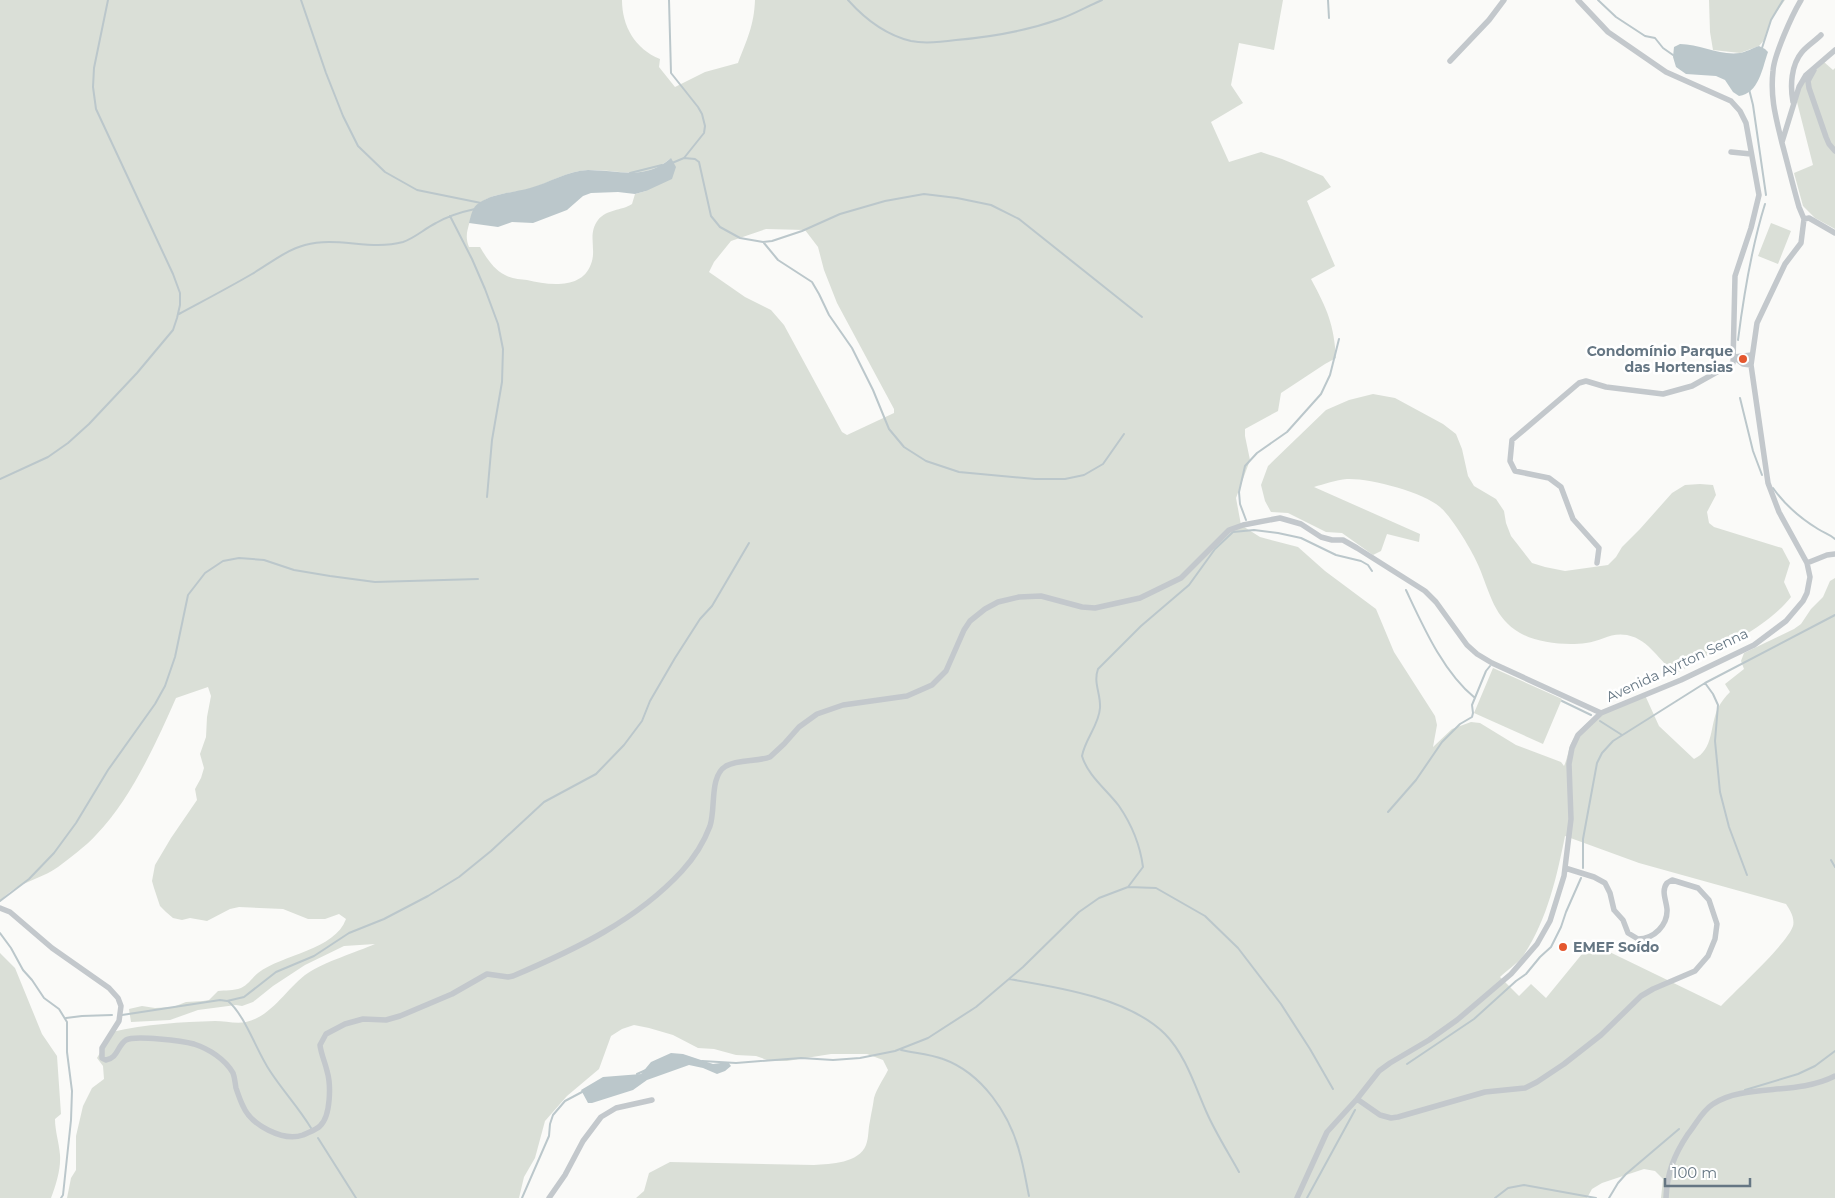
<svg xmlns="http://www.w3.org/2000/svg" width="1835" height="1198" viewBox="0 0 1835 1198" font-family="Montserrat,sans-serif">
<style>
.green{fill:#dadfd7;fill-rule:evenodd}
.water{fill:#bbc7cb}
.lines{fill:none;stroke-linecap:round;stroke-linejoin:round}
.stream{stroke:#bbc7cb;stroke-width:2}
.minor{stroke:#c3c8cc;stroke-width:5.5}
.poi-dot{fill:#e4572e;stroke:#fff;stroke-width:2}
.labels{text-anchor:middle;dominant-baseline:central;stroke-width:5;stroke-linejoin:round;paint-order:stroke}
.poi-label{font-size:14px;font-weight:bold;fill:#657683;stroke:#fff;text-anchor:end}
.street-label{font-size:14px;fill:#657683;stroke:#fff}
</style>
<rect width="100%" height="100%" fill="#fafaf8"/>
<!-- green -->
<path class="green" d="M 0,0 L 622,0 C 622,26 635,49 660,59 L 659,67 L 675,87 L 705,72 L 738,63 C 747,39 754,26 755,0 L 1283,0 L 1274,50 L 1239,43 L 1231,85 L 1243,103 L 1211,122 L 1229,162 L 1261,152 L 1282,159 L 1323,176 L 1331,187 L 1307,201 L 1335,266 L 1311,279 C 1327,309 1334,324 1336,358 L 1325,364 L 1281,393 L 1278,411 L 1245,429 L 1245,436 L 1250,460 L 1236,498 L 1241,525 L 1260,537 L 1298,547 L 1325,571 L 1376,609 L 1394,652 L 1435,716 L 1437,725 L 1433,747 L 1452,729 L 1471,722 L 1480,723 L 1516,745 L 1561,762 L 1564,766 C 1568,758 1568,748 1573,740 C 1588,714 1618,705 1644,693 L 1659,726 L 1694,759 C 1714,750 1710,724 1718,708 C 1721,702 1725,697 1730,692 L 1725,684 L 1744,669 L 1741,661 L 1744,653 L 1794,629 L 1801,624 L 1811,609 L 1823,597 L 1830,581 L 1835,578 L 1835,1198 L 1661,1198 L 1663,1179 L 1655,1171 L 1644,1169 L 1602,1183 L 1592,1189 L 1587,1198 L 636,1198 L 644,1191 L 649,1173 L 670,1162 L 814,1165 C 831,1164 859,1163 866,1145 C 869,1137 868,1129 870,1121 C 871,1114 873,1106 874,1098 C 877,1088 883,1080 888,1070 L 883,1060 L 867,1054 L 831,1054 L 787,1061 L 770,1061 L 756,1056 L 736,1055 L 714,1049 L 698,1048 L 673,1035 L 649,1028 L 634,1025 L 622,1029 L 611,1036 L 599,1069 L 567,1096 L 545,1121 L 535,1158 L 524,1177 L 519,1198 L 67,1198 L 71,1178 L 76,1170 L 76,1136 L 83,1106 L 92,1088 L 104,1079 L 103,1066 L 97,1058 L 112,1032 C 146,1024 181,1022 215,1021 C 225,1021 236,1024 246,1022 C 273,1016 287,987 308,973 C 324,962 357,952 375,944 L 344,946 L 305,965 L 273,986 L 253,1002 L 242,1006 L 236,1005 L 198,1010 L 170,1020 L 131,1022 L 129,1009 L 142,1006 L 155,1008 L 173,1007 L 186,1002 L 203,1001 L 209,1000 L 218,991 C 226,990 233,991 241,988 C 248,985 252,978 258,973 C 283,954 335,950 346,919 L 339,914 L 325,919 L 308,919 L 283,909 L 239,907 L 230,909 L 207,921 L 190,918 L 182,920 L 173,918 L 166,912 L 160,906 L 154,888 L 152,881 L 155,865 L 171,838 L 197,800 L 195,789 L 201,778 L 204,768 L 200,754 L 206,737 L 207,717 L 211,696 L 208,687 L 176,698 C 156,743 131,799 96,835 C 86,846 70,858 58,867 C 40,880 14,883 0,902 ZM 671,158 L 646,191 L 635,194 L 632,204 C 621,211 607,209 598,220 C 587,235 597,249 591,264 C 582,290 548,285 527,280 C 520,279 512,279 505,275 C 494,270 486,257 480,247 L 469,247 C 465,237 467,231 470,221 C 477,192 505,195 529,189 C 548,184 566,171 587,170 C 619,169 643,182 671,158 ZM 766,229 L 805,230 L 818,247 L 824,270 L 837,303 L 894,409 L 894,413 L 847,435 L 842,432 L 784,325 L 771,310 L 745,297 L 709,272 L 714,262 L 731,241 ZM 1565,836 L 1639,863 L 1786,904 C 1790,910 1795,918 1793,926 C 1787,944 1736,990 1721,1006 L 1591,943 L 1546,998 L 1531,984 L 1519,996 L 1500,977 C 1507,970 1517,964 1523,956 C 1547,921 1557,876 1565,836 Z
M 1709,0 L 1785,0 L 1772,18 L 1765,39 L 1759,46 L 1740,53 L 1713,50 L 1710,32 Z
M 1824,62 L 1833,70 L 1835,68 L 1835,229 L 1815,218 L 1803,206 L 1794,173 L 1813,165 L 1797,102 L 1798,88 Z
M 1771,223 L 1791,231 L 1778,264 L 1758,256 Z
M 1373,394 L 1395,398 L 1443,424 L 1456,434 L 1462,449 L 1468,476 L 1474,486 L 1496,499 L 1504,511 L 1506,523 L 1511,536 L 1532,563 L 1545,567 L 1565,571 L 1608,565 L 1616,557 L 1622,547 L 1640,529 L 1672,493 L 1685,485 L 1700,484 L 1713,485 L 1716,495 L 1707,512 L 1709,523 L 1714,527 L 1782,548 L 1790,563 L 1784,582 L 1791,597 C 1766,629 1712,652 1677,673 C 1658,662 1651,640 1627,635 C 1611,632 1601,641 1586,643 C 1567,646 1537,643 1520,633 C 1494,618 1490,593 1479,567 C 1473,552 1452,517 1440,507 C 1423,492 1369,478 1347,479 C 1336,480 1324,484 1314,487 L 1420,534 L 1419,542 L 1387,534 L 1381,551 L 1373,555 L 1342,533 L 1326,532 L 1288,513 L 1271,512 L 1265,501 L 1261,485 L 1268,466 L 1326,410 L 1349,400 Z
M 1493,668 L 1562,699 L 1543,744 L 1474,713 Z
M 0,953 L 15,968 L 42,1034 L 57,1056 L 61,1114 L 55,1119 C 55,1131 59,1142 60,1155 C 61,1169 56,1185 51,1198 L 0,1198 Z"/>
<!-- water -->
<path class="water" d="M 1680,44 C 1700,44 1720,56 1740,53 C 1746,52 1753,48 1759,46 L 1765,49 L 1768,52 C 1762,69 1759,93 1739,96 L 1733,92 L 1725,80 L 1716,76 L 1686,74 L 1676,67 L 1673,57 L 1674,47 Z
M 671,158 L 676,167 L 672,179 L 646,191 L 635,194 L 618,192 L 591,193 L 583,196 L 567,210 L 533,223 L 512,222 L 498,227 L 469,223 C 471,216 472,207 479,203 C 494,193 512,193 530,188 C 549,183 567,171 588,170 C 619,170 645,181 671,158 Z
M 671,1053 L 683,1054 L 713,1064 L 728,1062 L 731,1066 L 725,1071 L 717,1074 L 703,1068 L 689,1065 L 647,1080 L 633,1090 L 592,1103 L 588,1103 L 581,1090 L 603,1077 L 641,1074 L 651,1062 Z"/>
<g class="lines">
<!-- stream -->
<path class="stream" d="M 301,0 L 326,73 L 343,116 L 358,146 L 385,172 L 417,190 L 481,203
M 669,0 L 671,73 L 698,107 L 702,114 L 705,126 L 704,133 L 684,158 L 672,163
M 848,0 C 865,19 886,35 911,41 C 925,44 942,42 956,40 C 992,37 1026,31 1060,19 C 1074,14 1088,6 1102,0
M 1328,0 L 1329,18
M 1598,0 L 1616,17 L 1645,36 L 1655,38 L 1663,48 L 1673,55
M 1762,48 L 1771,20 L 1783,0
M 1749,89 L 1753,105 L 1766,195
M 684,158 L 695,159 L 699,162 L 711,216 L 720,227 L 740,238 L 763,242 L 772,241 L 802,231 L 840,214 L 885,201 L 924,194 L 957,198 L 991,205 L 1019,219 L 1142,317
M 630,173 L 662,165
M 450,216 L 472,259 L 485,289 L 498,324 L 503,349 L 502,382 L 492,440 L 487,497
M 764,243 L 778,260 L 812,282 L 819,294 L 829,315 L 852,348 L 873,390 L 889,429 L 904,447 L 926,461 L 959,472 L 1035,479 L 1065,479 L 1084,475 L 1103,464 L 1124,434
M 179,314 C 203,301 228,288 252,274 C 269,264 286,250 305,245 C 337,236 370,251 403,242 C 415,238 424,229 436,223 C 448,216 461,212 475,209
M 1738,340 C 1744,293 1751,249 1765,204
M 1740,398 L 1753,451 L 1762,475
M 0,479 L 48,457 L 68,443 L 89,424 L 137,373 L 173,330 L 177,318 L 180,305 L 180,293 L 173,274 L 96,109 L 93,87 L 94,68 L 108,0
M 1773,488 C 1785,505 1800,518 1818,529 C 1824,533 1829,534 1835,539
M 1246,520 L 1240,504 L 1239,492 L 1245,466 L 1257,453 L 1287,432 L 1321,394 L 1330,375 L 1339,339
M 1406,590 C 1423,626 1443,672 1475,698
M 1705,683 L 1713,694 L 1718,705 L 1715,741 L 1720,792 L 1729,827 L 1747,875
M 1562,701 L 1591,715
M 1600,721 L 1622,735
M 1388,812 L 1416,780 L 1442,742 L 1460,724 L 1472,717 L 1473,713 L 1472,705 L 1486,671 L 1490,666
M 1831,860 L 1835,867
M 1583,868 L 1583,839 L 1597,763 L 1602,753 L 1613,741 L 1705,683 L 1835,615
M 1128,887 L 1143,867 C 1140,844 1132,825 1119,806 C 1106,789 1088,776 1082,756 C 1085,739 1099,725 1100,708 C 1101,694 1093,683 1098,669 L 1141,626 L 1189,585 L 1215,549 L 1233,532 L 1254,530 L 1278,533 L 1301,538 L 1336,555 L 1361,561 L 1368,565 L 1372,571
M 0,901 L 29,879 L 54,853 L 76,823 L 108,770 L 155,704 L 165,686 L 175,657 L 188,595 L 205,573 L 223,561 L 239,558 L 264,560 L 294,570 L 330,576 L 375,582 L 478,579
M 0,933 L 11,948 L 23,970 L 32,980 L 44,998 L 59,1009 L 67,1022 L 67,1052 L 72,1091 L 71,1120 L 63,1195 L 61,1198
M 1009,979 C 1057,987 1129,998 1165,1034 C 1185,1054 1195,1086 1206,1111 C 1215,1132 1228,1152 1239,1172
M 228,1001 C 245,1015 257,1052 270,1071 C 283,1091 299,1108 311,1128
M 122,1015 L 220,1000 L 227,1001 L 244,997 L 276,972 L 314,956 L 349,933 L 384,919 L 428,896 L 459,877 L 491,851 L 544,802 L 596,774 L 624,745 L 642,721 L 650,701 L 675,658 L 700,619 L 712,606 L 749,543
M 66,1018 L 82,1016 L 112,1015
M 901,1050 C 914,1053 930,1054 943,1059 C 982,1073 1010,1114 1020,1154 C 1024,1168 1026,1182 1029,1196
M 702,1061 L 736,1063 L 801,1058 L 833,1060 L 860,1058 L 895,1051 L 928,1038 L 976,1007 L 1023,967 L 1079,912 L 1099,898 L 1128,887 L 1156,888 L 1205,916 L 1238,948 L 1281,1004 L 1310,1049 L 1333,1089
M 1407,1064 L 1474,1019 L 1516,981 L 1526,974 L 1540,957 L 1551,947 L 1561,927 L 1566,912 L 1581,878
M 637,1074 L 646,1070
M 1745,1090 L 1798,1074 L 1815,1066 L 1835,1051
M 318,1138 L 356,1198
M 522,1198 L 549,1136 L 550,1124 L 553,1115 L 565,1101 L 582,1092
M 1307,1198 L 1355,1110
M 1495,1198 L 1508,1188 L 1524,1185 L 1596,1198
M 1609,1198 L 1618,1183 L 1626,1174 L 1679,1129"/>
<!-- minor -->
<path class="minor" d="M 1578,0 L 1608,32 L 1666,72 L 1731,101 L 1740,111 L 1746,123 L 1759,195 L 1751,228 L 1735,276 L 1733,363 L 1692,386 L 1663,394 L 1606,387 L 1586,381 L 1579,383 L 1512,440 L 1510,461 L 1515,471 L 1549,478 L 1561,487 L 1573,519 L 1599,548 L 1597,563
M 1450,61 L 1489,20 L 1504,0
M 1814,70 L 1808,81 L 1809,88 L 1826,137 L 1829,144 L 1835,151
M 1793,102 C 1790,86 1791,65 1802,52 C 1807,46 1815,41 1821,35
M 1782,142 L 1799,87 L 1806,75 L 1835,50
M 1731,152 L 1751,154
M 1804,219 L 1809,218 L 1835,233
M 1734,357 L 1743,364 L 1751,365
M 1734,357 L 1752,355
M 1807,563 L 1827,555 L 1835,554
M 0,908 L 10,912 L 52,948 L 109,988 L 118,998 L 121,1006 L 119,1021 L 102,1048 L 102,1058 L 106,1060 C 118,1058 117,1046 126,1040 C 135,1035 183,1041 194,1044 C 209,1049 225,1059 233,1073 C 235,1078 235,1083 236,1088 C 238,1094 240,1100 243,1106 C 251,1125 283,1142 303,1135 C 309,1132 316,1130 320,1126 C 331,1116 331,1084 327,1071 C 325,1062 321,1054 320,1045 L 326,1034 L 345,1024 L 363,1019 L 386,1020 L 400,1016 L 452,994 L 487,974 L 508,977 L 513,976 C 574,950 636,921 682,871 C 693,859 704,842 710,826 C 716,808 709,776 726,766 C 739,759 757,762 770,757 L 784,744 L 799,727 L 817,714 L 843,705 L 907,696 L 932,685 L 946,671 L 964,630 L 970,621 L 985,609 L 998,602 L 1019,597 L 1041,596 L 1082,607 L 1095,608 L 1140,598 L 1181,578 L 1229,530 L 1243,525 L 1280,518 L 1301,524 L 1321,537 L 1332,540 L 1343,540 L 1357,548 L 1425,591 L 1436,602 L 1467,645 L 1477,654 L 1492,663 L 1601,713
M 1357,1099 L 1380,1115 L 1391,1118 L 1398,1117 L 1485,1092 L 1525,1088 L 1537,1082 L 1564,1064 L 1601,1035 L 1641,996 L 1653,989 L 1695,971 L 1708,956 L 1715,939 L 1717,924 L 1709,900 L 1698,888 L 1672,880 L 1667,883 C 1661,891 1666,899 1667,909 C 1668,925 1654,939 1638,939 L 1628,933 L 1623,920 L 1614,910 L 1610,893 L 1605,883 L 1594,877 L 1565,868
M 549,1198 L 565,1175 L 583,1141 L 601,1117 L 616,1108 L 652,1100
M 1297,1198 L 1327,1132 L 1357,1099 L 1379,1071 L 1390,1063 L 1429,1040 L 1457,1020 L 1511,974 L 1537,944 L 1550,921 L 1564,876 L 1571,819 L 1569,764 L 1572,748 L 1578,735 L 1601,713 L 1681,680 L 1754,645 L 1786,621 L 1803,601 L 1807,593 L 1810,577 L 1807,563 L 1779,512 L 1768,483 L 1751,365 L 1757,323 L 1785,264 L 1801,243 L 1804,219 L 1799,207 C 1793,186 1788,165 1782,143 C 1776,118 1770,98 1773,71 C 1774,55 1792,15 1801,0
M 1666,1198 C 1667,1173 1674,1155 1688,1134 C 1696,1124 1702,1111 1713,1104 C 1744,1083 1797,1096 1835,1076"/>
</g>
<!-- markers -->
<g class="poi-dot">
<circle cx="1743" cy="359" r="5"/>
<circle cx="1563" cy="947" r="5"/>
</g>
<g class="labels">
<!-- poi labels -->
<g class="poi-label">
<text x="1733" y="351">Condomínio Parque<tspan x="1733" dy="16">das Hortensias</tspan></text>
<text x="1573" y="947" text-anchor="start">EMEF Soído</text>
</g>
<!-- street labels -->
<g class="street-label">
<text transform="translate(1677 665) rotate(-25)">Avenida Ayrton Senna</text>
</g>
</g>
<!-- scale -->
<path d="M1665 1178v8h85v-8" fill="none" stroke="#657683" stroke-width="2.5"/>
<text x="1672" y="1178" font-size="15" fill="#657683" stroke="#ffffff" stroke-width="4" paint-order="stroke">100 m</text>
</svg>
